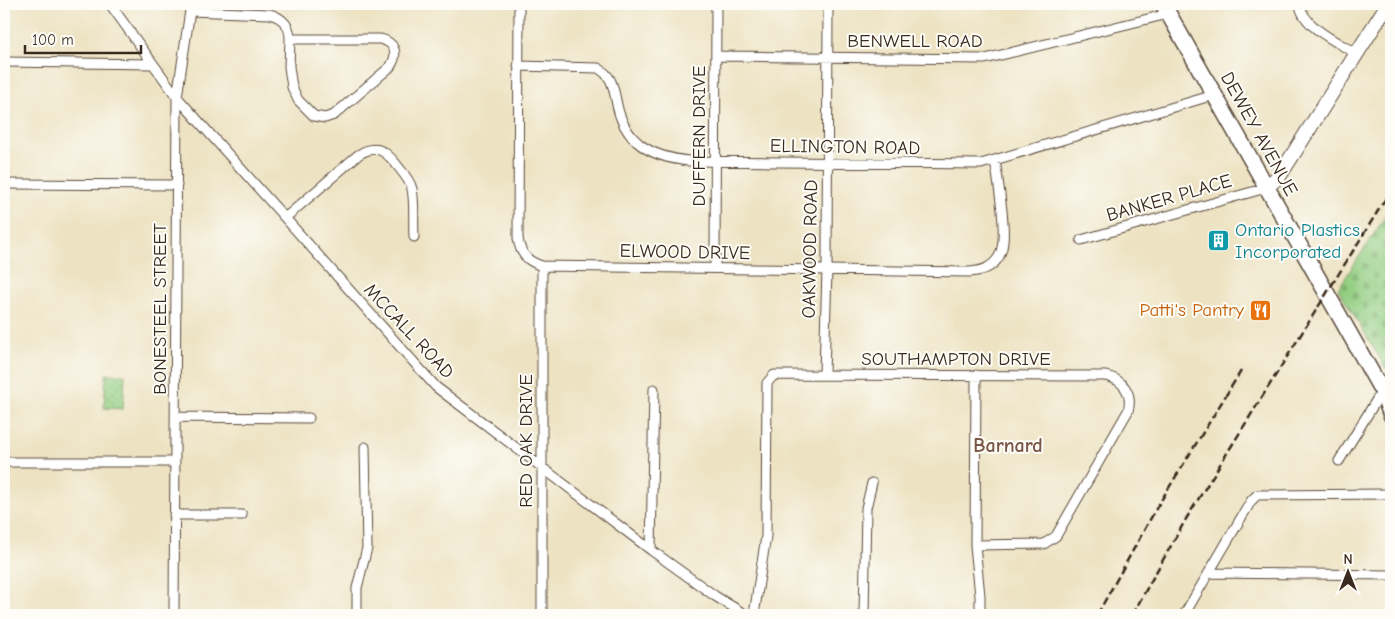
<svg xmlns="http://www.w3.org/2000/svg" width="1395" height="619" viewBox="0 0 1395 619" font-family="'Comic Neue',sans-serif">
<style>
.cemetery{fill:url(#cemetery-stones);stroke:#667c50}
.park{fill:url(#park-dots);stroke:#667c50}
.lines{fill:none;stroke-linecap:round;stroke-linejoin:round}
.street-casing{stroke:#564637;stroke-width:11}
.secondary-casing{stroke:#564637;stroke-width:16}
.primary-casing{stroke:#564637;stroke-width:18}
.street{stroke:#fff;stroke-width:9}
.secondary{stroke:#fff;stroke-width:14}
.primary{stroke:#fff;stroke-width:15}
.rail{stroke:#3b2a1e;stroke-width:2.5;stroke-dasharray:8 4;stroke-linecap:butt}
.labels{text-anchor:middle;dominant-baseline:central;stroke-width:4;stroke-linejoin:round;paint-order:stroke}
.street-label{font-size:19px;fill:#3b2a1e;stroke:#fdfcf7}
.culture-label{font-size:19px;fill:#0d838f;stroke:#fdfcf7;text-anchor:start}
.food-label{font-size:19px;fill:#c56008;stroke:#fdfcf7;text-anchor:end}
.neighbourhood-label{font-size:20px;font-weight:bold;fill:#7a5647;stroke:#fdfcf7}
</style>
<defs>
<pattern id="cemetery-stones" width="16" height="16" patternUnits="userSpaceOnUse" patternTransform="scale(1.25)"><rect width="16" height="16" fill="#92cd81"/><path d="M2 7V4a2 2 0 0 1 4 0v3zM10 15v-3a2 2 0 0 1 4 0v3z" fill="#7fb06f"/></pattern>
<pattern id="park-dots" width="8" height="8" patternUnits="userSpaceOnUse" patternTransform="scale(1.25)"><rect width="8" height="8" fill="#92cd81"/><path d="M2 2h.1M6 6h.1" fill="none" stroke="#7fb06f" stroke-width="1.8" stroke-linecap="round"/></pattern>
</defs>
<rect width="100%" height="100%" fill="#fdfcf7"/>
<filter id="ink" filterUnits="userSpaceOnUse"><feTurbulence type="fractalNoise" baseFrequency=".02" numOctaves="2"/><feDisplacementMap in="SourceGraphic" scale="10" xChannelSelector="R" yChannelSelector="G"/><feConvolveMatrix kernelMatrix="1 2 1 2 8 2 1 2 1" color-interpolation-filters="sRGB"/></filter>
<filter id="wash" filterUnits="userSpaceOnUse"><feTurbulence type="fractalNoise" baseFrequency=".0096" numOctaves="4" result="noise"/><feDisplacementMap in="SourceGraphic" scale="20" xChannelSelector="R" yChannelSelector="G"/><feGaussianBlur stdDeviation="1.12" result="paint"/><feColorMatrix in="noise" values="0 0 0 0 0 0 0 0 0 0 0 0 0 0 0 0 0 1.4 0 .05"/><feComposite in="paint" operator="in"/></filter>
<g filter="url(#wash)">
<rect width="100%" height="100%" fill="#ede3c3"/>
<!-- cemetery -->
<path class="cemetery" d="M 1391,208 L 1391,377 L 1338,289 Z"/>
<!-- park -->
<path class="park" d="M 106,374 L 125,375 L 123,409 L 104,408 Z"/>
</g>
<g filter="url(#ink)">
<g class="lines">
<defs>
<path id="street" d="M 110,4 L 177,97 L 436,387 L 651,550 L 715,596 L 746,615
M 519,4 L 518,238 C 520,254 527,261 542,266 L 969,272 C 1007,270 1005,241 1002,211 C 1000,194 998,177 995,161
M 1300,4 C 1302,27 1339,43 1357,54
M 190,11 L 270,14 C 283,18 290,25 290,39
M 290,39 L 380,39 C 395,42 399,54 390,67 L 334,115 L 325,118 L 314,116 L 298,100 L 292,87 L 289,67 Z
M 716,56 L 985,59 L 1168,14
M 4,62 L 152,64
M 518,66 L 598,68 C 612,76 613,86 616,100 C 623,142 650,157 689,161 L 981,164 L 1214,95
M 4,184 L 177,185
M 285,218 L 358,155 C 378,142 388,153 400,169 C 405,175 410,181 412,189 C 415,204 413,221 414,237
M 1081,240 L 1266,188
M 715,268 L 716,4
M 824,374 L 827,269 L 828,4
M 976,375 L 975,545 L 980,596 L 980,615
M 175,417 L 309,418
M 1339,461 L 1382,391
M 4,462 L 175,462
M 174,515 L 242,515
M 651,550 L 654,389
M 1210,573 L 1391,575
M 174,615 L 177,97 L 191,4
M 357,615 L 357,588 L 367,548 L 365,447
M 542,615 L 542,266
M 754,615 L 766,536 L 767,383 L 774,375 L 1105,376 C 1123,379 1133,393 1128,411 L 1056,536 L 1044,544 L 975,545
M 864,615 L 866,508 L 872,483
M 1184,615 L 1251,501 L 1257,495 L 1391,494"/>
<path id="secondary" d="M 1266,188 L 1280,175 L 1388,4"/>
<path id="primary" d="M 1163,4 L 1382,391 L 1391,415"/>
</defs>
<!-- street casing -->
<use href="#street" class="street-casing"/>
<!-- secondary casing -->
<use href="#secondary" class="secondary-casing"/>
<!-- primary casing -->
<use href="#primary" class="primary-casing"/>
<!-- street -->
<use href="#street" class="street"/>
<!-- secondary -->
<use href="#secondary" class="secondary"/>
<!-- primary -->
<use href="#primary" class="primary"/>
<!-- rail -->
<path class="rail" d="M 1097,615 L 1157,507 L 1241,371
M 1132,615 L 1186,519 L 1391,190"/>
</g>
</g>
<!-- icons -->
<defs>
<symbol id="building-square" viewBox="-11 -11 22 22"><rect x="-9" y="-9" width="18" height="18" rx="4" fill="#0f9aa8" stroke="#fdfcf7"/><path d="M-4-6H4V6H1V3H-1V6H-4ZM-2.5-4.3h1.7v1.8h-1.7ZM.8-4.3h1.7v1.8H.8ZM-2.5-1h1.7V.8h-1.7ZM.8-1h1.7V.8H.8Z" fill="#fff"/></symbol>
<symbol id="restaurant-square" viewBox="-11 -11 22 22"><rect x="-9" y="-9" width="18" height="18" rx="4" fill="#e8710a" stroke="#fdfcf7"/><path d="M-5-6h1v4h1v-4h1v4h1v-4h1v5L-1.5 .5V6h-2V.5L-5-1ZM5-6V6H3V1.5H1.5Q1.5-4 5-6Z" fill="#fff"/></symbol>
</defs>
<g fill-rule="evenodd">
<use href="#building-square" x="1206" y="228" width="25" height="25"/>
<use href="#restaurant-square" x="1248" y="298" width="25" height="25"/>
</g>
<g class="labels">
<!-- street labels -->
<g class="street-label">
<text x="915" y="41">BENWELL ROAD</text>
<text transform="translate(1259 134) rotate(61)">DEWEY AVENUE</text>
<text transform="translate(699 136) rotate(-90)">DUFFERN DRIVE</text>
<text transform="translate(845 147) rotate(1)">ELLINGTON ROAD</text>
<text transform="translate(1169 198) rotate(-16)">BANKER PLACE</text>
<text transform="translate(810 249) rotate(-89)">OAKWOOD ROAD</text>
<text transform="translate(685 252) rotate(1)">ELWOOD DRIVE</text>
<text transform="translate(160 309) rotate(-90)">BONESTEEL STREET</text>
<text transform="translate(409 331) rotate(47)">MCCALL ROAD</text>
<text x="956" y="359">SOUTHAMPTON DRIVE</text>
<text transform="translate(526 441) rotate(-90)">RED OAK DRIVE</text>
</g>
<!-- culture labels -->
<g class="culture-label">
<text x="1235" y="230">Ontario Plastics<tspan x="1235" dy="22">Incorporated</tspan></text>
</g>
<!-- food labels -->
<g class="food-label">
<text x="1244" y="310">Patti's Pantry</text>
</g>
<!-- neighbourhood labels -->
<g class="neighbourhood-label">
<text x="1008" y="445">Barnard</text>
</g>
</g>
<!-- margin -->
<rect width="1395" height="619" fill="none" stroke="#fdfcf7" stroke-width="20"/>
<!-- north arrow -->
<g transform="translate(1348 572)" stroke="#fdfcf7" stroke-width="4" paint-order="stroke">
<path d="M0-4L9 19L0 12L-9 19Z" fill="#3b2a1e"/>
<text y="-8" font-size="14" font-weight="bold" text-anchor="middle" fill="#3b2a1e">N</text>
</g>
<!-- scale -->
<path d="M25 45v8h116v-8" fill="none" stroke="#3b2a1e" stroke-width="2.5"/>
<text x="32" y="45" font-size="15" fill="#3b2a1e" stroke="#fdfcf7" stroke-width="4" paint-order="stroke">100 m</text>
</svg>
